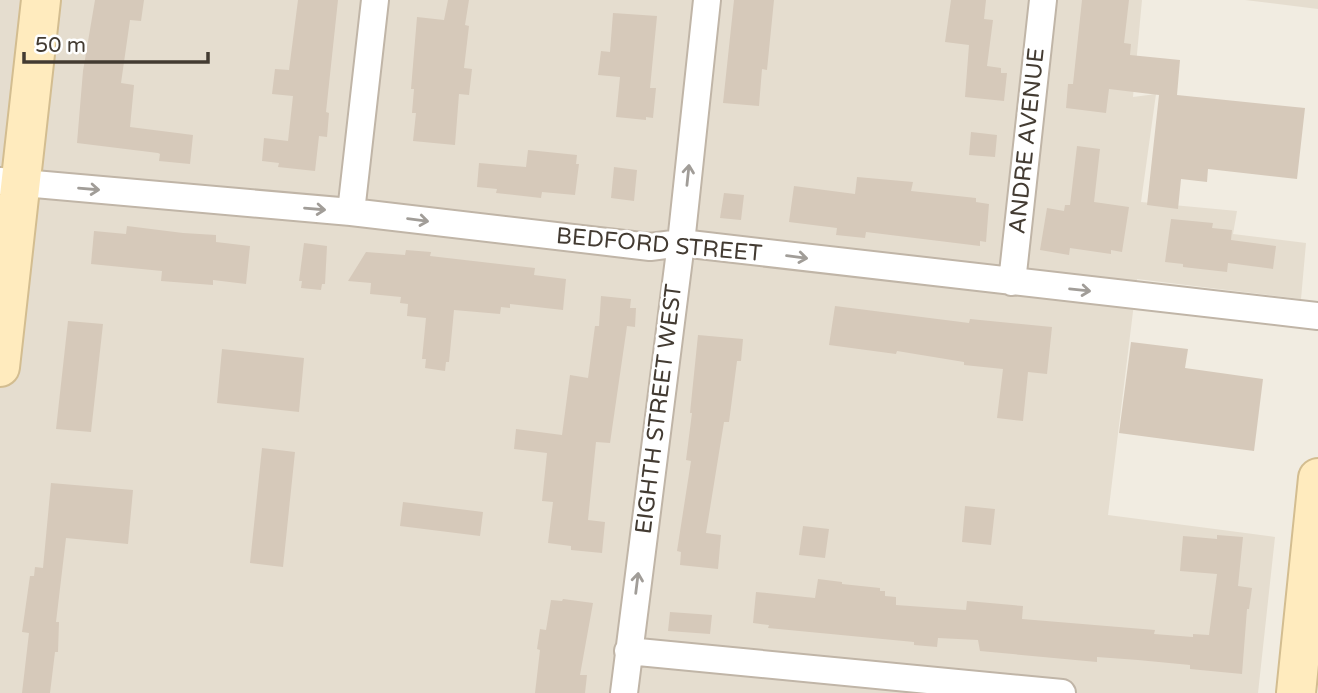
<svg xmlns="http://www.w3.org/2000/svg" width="1318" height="693" viewBox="0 0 1318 693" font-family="'Varela Round',sans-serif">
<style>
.residential{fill:#e5ddcf}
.building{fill:#d6c9ba}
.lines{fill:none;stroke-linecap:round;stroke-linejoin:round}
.street-casing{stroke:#c0b5a7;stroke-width:30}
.secondary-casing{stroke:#d3bd90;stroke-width:42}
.street{stroke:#fff;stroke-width:26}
.secondary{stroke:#ffebbe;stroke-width:38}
.oneway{stroke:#a19d98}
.labels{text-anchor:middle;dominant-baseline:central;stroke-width:6;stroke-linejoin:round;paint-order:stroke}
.street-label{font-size:23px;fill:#433b32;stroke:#fff}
</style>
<rect width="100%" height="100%" fill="#f1ece1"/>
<!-- residential -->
<path class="residential" d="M 0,0 L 1142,0 L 1133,97 L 1156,94 L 1141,202 L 1237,211 L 1233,234 L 1306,243 L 1301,299 L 1137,279 L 1108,515 L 1275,537 L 1258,693 L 0,693 Z
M 1245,0 L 1318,0 L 1318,9 Z"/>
<!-- building -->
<path class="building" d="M 95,0 L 144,0 L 141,21 L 130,20 L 121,83 L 134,85 L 130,127 L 193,135 L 190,164 L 159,161 L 160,154 L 158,153 L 77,143 L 83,71 Z
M 298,0 L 338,0 L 326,112 L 329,113 L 327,137 L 319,136 L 315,171 L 278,167 L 279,163 L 262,161 L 264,138 L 288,141 L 293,96 L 272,94 L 275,69 L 289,70 Z
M 448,0 L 469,0 L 465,25 L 469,26 L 464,68 L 472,69 L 469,95 L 459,94 L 455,145 L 413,141 L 416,113 L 412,113 L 414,89 L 411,89 L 417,17 L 444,20 Z
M 734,0 L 774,0 L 767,70 L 762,69 L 759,106 L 723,103 Z
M 951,0 L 986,0 L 984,19 L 993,20 L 987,66 L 1001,68 L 1001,73 L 1007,73 L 1004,101 L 965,97 L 969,45 L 945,42 Z
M 1082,0 L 1129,0 L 1124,43 L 1131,44 L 1130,55 L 1180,60 L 1177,95 L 1305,108 L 1297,179 L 1208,169 L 1207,182 L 1181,179 L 1178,209 L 1147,205 L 1159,95 L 1109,89 L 1106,113 L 1066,108 L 1068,84 L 1073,84 Z
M 613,13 L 657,16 L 650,88 L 656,88 L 653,118 L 646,117 L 646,120 L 616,117 L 620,77 L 598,75 L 601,51 L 610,52 Z
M 971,132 L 997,135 L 995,157 L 969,155 Z
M 1077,146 L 1100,149 L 1094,202 L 1129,207 L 1122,252 L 1111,250 L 1111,254 L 1070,248 L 1069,255 L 1040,250 L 1047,208 L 1064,211 L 1065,205 L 1070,205 Z
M 528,150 L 577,155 L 576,164 L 579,164 L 575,195 L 542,192 L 541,198 L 496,193 L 497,189 L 477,187 L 479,163 L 526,167 Z
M 614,167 L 637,170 L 634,201 L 611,198 Z
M 857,177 L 913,182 L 911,191 L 976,198 L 976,202 L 989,204 L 986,242 L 980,241 L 980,246 L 866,232 L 865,238 L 836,235 L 837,228 L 789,222 L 794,186 L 855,194 Z
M 724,193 L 744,195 L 741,220 L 720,218 Z
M 1171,219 L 1213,223 L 1212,228 L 1232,230 L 1231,240 L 1276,246 L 1273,269 L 1228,263 L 1227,272 L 1183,267 L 1183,264 L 1165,262 Z
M 127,226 L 183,233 L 216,235 L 216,242 L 250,246 L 246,284 L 213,280 L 213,285 L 161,281 L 162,271 L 91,264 L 94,231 L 126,234 Z
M 304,243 L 327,246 L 325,284 L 322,284 L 321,290 L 301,288 L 302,281 L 299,281 Z
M 406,250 L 431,252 L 430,256 L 535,268 L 534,275 L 566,279 L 563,310 L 510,304 L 510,308 L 501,307 L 500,314 L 454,310 L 449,362 L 446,362 L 445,371 L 425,368 L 426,359 L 422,359 L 426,318 L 407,316 L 408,304 L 400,303 L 401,297 L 370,294 L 371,283 L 348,281 L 366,252 L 405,255 Z
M 601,296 L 631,299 L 630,308 L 636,308 L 635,327 L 627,326 L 610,443 L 596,442 L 588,520 L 605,522 L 602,553 L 571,550 L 571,546 L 548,543 L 553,502 L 542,501 L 547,453 L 514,449 L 516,429 L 562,435 L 570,375 L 588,378 L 595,326 L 599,326 Z
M 835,306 L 969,323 L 970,319 L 1052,327 L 1047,374 L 1028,372 L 1023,421 L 997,418 L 1003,369 L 964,365 L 964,362 L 897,351 L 896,354 L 829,345 Z
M 68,321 L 103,324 L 91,432 L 56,429 Z
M 698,335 L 743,339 L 741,361 L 737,361 L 729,422 L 724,422 L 706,533 L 721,535 L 718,569 L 680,565 L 681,552 L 677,551 L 691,461 L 686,460 L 692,413 L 690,413 Z
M 1131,342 L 1188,349 L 1185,368 L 1263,379 L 1254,451 L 1119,433 Z
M 222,349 L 304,358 L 299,412 L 217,403 Z
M 262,448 L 295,452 L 283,567 L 250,563 Z
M 51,483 L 133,490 L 128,544 L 66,538 L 56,622 L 59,622 L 58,652 L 55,652 L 50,693 L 22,693 L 29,633 L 22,632 L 30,576 L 34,576 L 35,567 L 43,568 Z
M 403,502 L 483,512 L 480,536 L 400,526 Z
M 965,506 L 995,509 L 991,545 L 962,542 Z
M 803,526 L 829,529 L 825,558 L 799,555 Z
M 1217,535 L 1243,537 L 1238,586 L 1252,588 L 1249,609 L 1247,609 L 1242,674 L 1190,669 L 1190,665 L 1138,660 L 1097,657 L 1097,662 L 980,651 L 978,640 L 938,638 L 937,647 L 914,645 L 914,642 L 768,628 L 769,625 L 753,623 L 756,592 L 815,598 L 818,579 L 842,582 L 842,584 L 880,588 L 880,591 L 885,591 L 885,596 L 896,597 L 896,605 L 966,610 L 967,601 L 1023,606 L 1022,619 L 1155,630 L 1154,634 L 1193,637 L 1193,634 L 1209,635 L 1217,574 L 1180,571 L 1183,536 L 1217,539 Z
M 563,599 L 593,603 L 580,675 L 587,675 L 585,693 L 535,693 L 540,650 L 537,649 L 540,629 L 546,630 L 551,600 L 562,601 Z
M 670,612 L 712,615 L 710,634 L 668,631 Z"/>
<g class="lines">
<defs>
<path id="street" d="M 0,181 L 351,212 L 650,247 L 681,243 L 1318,316
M 351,212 L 375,0
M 1012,282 L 1043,0
M 628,651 L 1062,693
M 624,693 L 681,243 L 707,0"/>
<path id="secondary" d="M 0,367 L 41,0
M 1296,693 L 1318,478"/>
</defs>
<!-- street casing -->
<use href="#street" class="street-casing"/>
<!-- secondary casing -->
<use href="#secondary" class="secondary-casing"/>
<!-- street -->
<use href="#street" class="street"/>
<!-- secondary -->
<use href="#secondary" class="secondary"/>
</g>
<!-- one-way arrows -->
<defs><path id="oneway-shaft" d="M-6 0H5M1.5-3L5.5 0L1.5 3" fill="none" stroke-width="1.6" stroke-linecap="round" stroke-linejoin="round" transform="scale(1.75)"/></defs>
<g class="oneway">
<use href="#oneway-shaft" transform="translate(688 175) rotate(-84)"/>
<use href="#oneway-shaft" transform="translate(89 189) rotate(5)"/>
<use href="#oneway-shaft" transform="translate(315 209) rotate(5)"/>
<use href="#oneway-shaft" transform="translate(418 220) rotate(7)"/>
<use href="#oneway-shaft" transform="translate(797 257) rotate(7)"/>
<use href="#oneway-shaft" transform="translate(1080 290) rotate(6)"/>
<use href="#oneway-shaft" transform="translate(637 583) rotate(-83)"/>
</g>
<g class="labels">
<!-- street labels -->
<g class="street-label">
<text transform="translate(1027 141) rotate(-84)">ANDRE AVENUE</text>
<text transform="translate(659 245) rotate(5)">BEDFORD STREET</text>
<text transform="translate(659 409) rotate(-83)">EIGHTH STREET WEST</text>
</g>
</g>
<!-- scale -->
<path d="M24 52v10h184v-10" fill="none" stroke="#433b32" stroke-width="3.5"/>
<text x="35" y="52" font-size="21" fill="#433b32" stroke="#ffffff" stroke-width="5" paint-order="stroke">50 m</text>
</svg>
